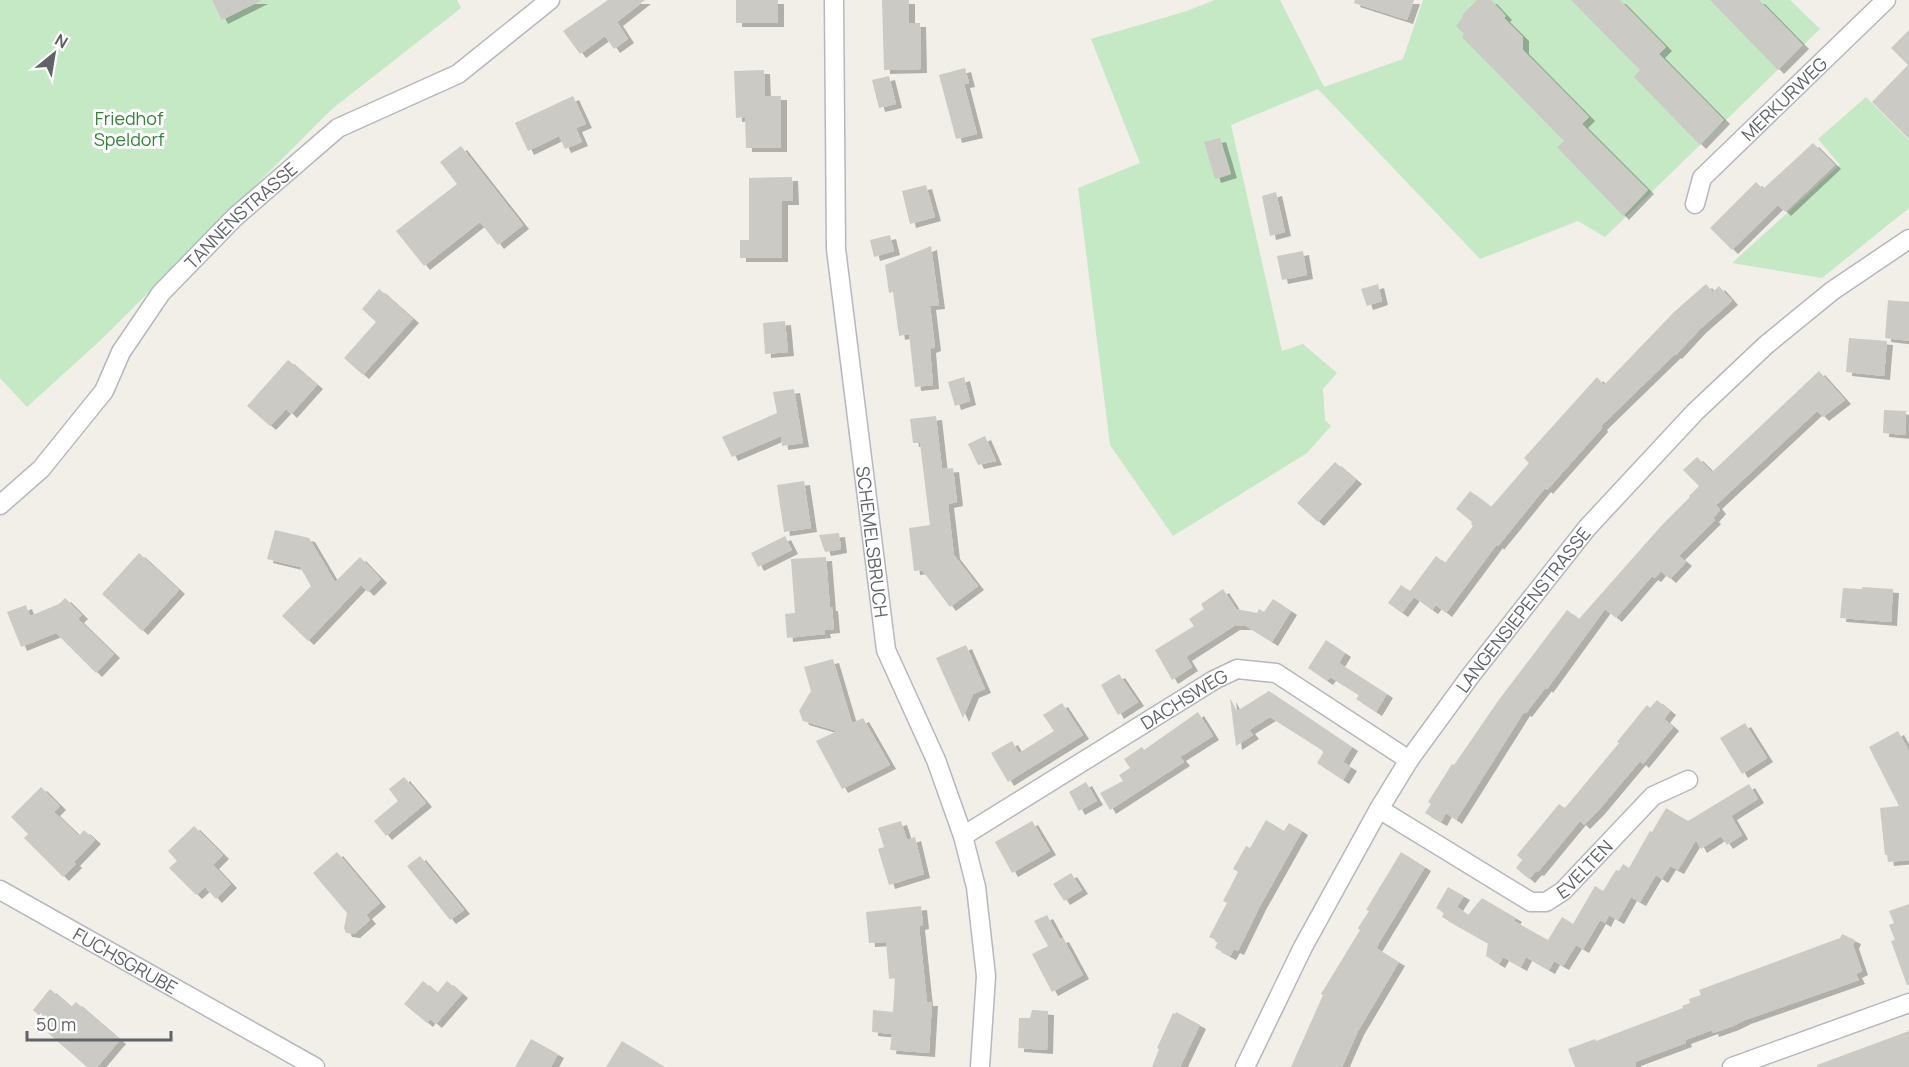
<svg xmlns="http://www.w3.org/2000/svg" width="1909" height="1067" viewBox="0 0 1909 1067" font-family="Manrope,sans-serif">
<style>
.green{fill:#c5e8c5}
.building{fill:#cccac5;filter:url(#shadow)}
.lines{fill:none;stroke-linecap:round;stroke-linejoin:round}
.street-casing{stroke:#b5b8bc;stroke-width:21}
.street{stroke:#fff;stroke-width:18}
.labels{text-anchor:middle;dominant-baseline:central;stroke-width:6;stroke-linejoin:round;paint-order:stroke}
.street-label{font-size:18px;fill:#5f6368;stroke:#fff}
.park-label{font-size:18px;fill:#348238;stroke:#fff}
</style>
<defs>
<filter id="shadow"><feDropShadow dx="6" dy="4" stdDeviation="0" flood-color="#0004"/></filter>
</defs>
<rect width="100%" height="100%" fill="#f1efe8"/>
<!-- green -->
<path class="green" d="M 0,0 L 457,0 L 461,8 L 332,109 L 103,338 L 27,407 L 0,378 Z
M 1215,0 L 1280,0 L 1324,87 L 1403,59 L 1423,0 L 1790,0 L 1820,29 L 1605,237 L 1578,221 L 1480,259 L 1318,89 L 1231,125 L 1282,351 L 1303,344 L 1337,373 L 1323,389 L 1325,420 L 1331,426 L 1307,453 L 1173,536 L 1110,445 L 1078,188 L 1140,163 L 1091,39 L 1184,12 Z
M 1866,97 L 1909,140 L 1909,208 L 1822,278 L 1732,263 L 1840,165 L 1818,139 Z"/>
<!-- building -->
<path class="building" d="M 212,0 L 262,0 L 222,20 Z
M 608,0 L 645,0 L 617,22 L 628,39 L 614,49 L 605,36 L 580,54 L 563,31 Z
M 736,0 L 778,0 L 778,23 L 736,23 Z
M 882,0 L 909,0 L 909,23 L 920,23 L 921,69 L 884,70 Z
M 1355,0 L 1414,0 L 1407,20 L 1354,3 Z
M 1477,0 L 1491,0 L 1506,16 L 1504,18 L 1523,37 L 1523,50 L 1589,117 L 1582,124 L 1648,190 L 1623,216 L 1557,147 L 1564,141 L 1462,37 L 1464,34 L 1456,26 L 1462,18 L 1463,14 Z
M 1571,0 L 1620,0 L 1666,47 L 1659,54 L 1724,120 L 1700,145 L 1634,77 L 1640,70 Z
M 1710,0 L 1759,0 L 1803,45 L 1778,70 Z
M 1909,30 L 1909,139 L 1872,102 L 1908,65 L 1891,48 Z
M 965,68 L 969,83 L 964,84 L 977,134 L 956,139 L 939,75 Z
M 764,70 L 765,96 L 781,96 L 781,148 L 746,148 L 745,117 L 736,118 L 734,71 Z
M 889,76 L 896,104 L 879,108 L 872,80 Z
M 573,96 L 586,124 L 576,128 L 582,142 L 565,149 L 559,136 L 528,151 L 515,123 Z
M 1220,138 L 1231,174 L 1215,179 L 1204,142 Z
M 1813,143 L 1835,165 L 1785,212 L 1778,205 L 1732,250 L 1710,228 L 1756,182 L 1763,189 Z
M 461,146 L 523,225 L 498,245 L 480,222 L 424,266 L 396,231 L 457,184 L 440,162 Z
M 792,177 L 793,201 L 782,201 L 782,258 L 740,258 L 740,240 L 749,240 L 749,178 Z
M 926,185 L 935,217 L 910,224 L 902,191 Z
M 1276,192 L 1285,232 L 1270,236 L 1262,196 Z
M 890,235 L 894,251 L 874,257 L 870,240 Z
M 931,246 L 939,305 L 930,306 L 935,347 L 930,349 L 933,385 L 915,387 L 909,334 L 899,336 L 893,292 L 889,293 L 885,265 Z
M 1303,251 L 1307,275 L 1282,280 L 1277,256 Z
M 1378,284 L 1382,301 L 1367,306 L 1361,289 Z
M 1706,284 L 1713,292 L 1719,286 L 1732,301 L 1700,329 L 1676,355 L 1675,354 L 1601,426 L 1602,428 L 1547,490 L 1545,488 L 1498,546 L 1497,544 L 1446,613 L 1436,605 L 1432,610 L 1414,597 L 1402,613 L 1388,603 L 1401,585 L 1410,591 L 1436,556 L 1445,563 L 1473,526 L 1471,524 L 1472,522 L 1456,509 L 1470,491 L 1491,507 L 1529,463 L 1524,458 L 1597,377 L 1604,385 L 1674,312 Z
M 379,289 L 413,319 L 363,375 L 344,358 L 376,322 L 362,309 Z
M 1888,300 L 1909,302 L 1909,341 L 1885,338 Z
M 785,321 L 788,352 L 765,354 L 763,323 Z
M 1849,338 L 1887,341 L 1884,376 L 1846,372 Z
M 288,360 L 317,385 L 291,414 L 286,409 L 270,426 L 247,406 Z
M 1819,371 L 1845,400 L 1823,417 L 1817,411 L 1716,505 L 1720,510 L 1713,518 L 1715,520 L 1679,556 L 1686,562 L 1670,579 L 1661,571 L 1655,578 L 1652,576 L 1616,618 L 1605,609 L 1547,689 L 1546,687 L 1526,713 L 1524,712 L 1456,820 L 1446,813 L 1441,822 L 1425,813 L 1431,804 L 1428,802 L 1452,764 L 1454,765 L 1498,701 L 1567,610 L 1579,619 L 1662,525 L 1690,497 L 1689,496 L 1699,486 L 1683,470 L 1697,457 L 1712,472 Z
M 964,377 L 970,401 L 955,406 L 948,382 Z
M 794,389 L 803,443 L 782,446 L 781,436 L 732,457 L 722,437 L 777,413 L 773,392 Z
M 1884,410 L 1906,411 L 1905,435 L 1883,433 Z
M 936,416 L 942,469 L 953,468 L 957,502 L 948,504 L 954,555 L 978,586 L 950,607 L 922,570 L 914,571 L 909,528 L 930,525 L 920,443 L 913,443 L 910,419 Z
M 985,436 L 996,461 L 978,465 L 968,444 Z
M 1335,462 L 1356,480 L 1318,522 L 1297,503 Z
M 804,481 L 811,528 L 784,532 L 777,485 Z
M 275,530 L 309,538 L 335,582 L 360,557 L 381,579 L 368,592 L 361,585 L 308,641 L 282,616 L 311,586 L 300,567 L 267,559 Z
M 839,533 L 841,549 L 825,552 L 819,535 Z
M 785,536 L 792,550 L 758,567 L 751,553 Z
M 139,553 L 179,590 L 142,631 L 102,594 Z
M 826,557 L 830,607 L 832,607 L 834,629 L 824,630 L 825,634 L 787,638 L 785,614 L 795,613 L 791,559 Z
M 1862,587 L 1893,589 L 1891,622 L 1840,618 L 1843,588 L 1862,589 Z
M 1223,589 L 1236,609 L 1257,613 L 1259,609 L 1264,612 L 1273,599 L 1291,611 L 1272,642 L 1246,626 L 1234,626 L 1186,657 L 1192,667 L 1172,680 L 1155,650 L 1194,626 L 1189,619 L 1204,609 L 1201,604 Z
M 65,598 L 82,615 L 78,619 L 114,654 L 96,673 L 56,633 L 21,647 L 7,612 L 26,605 L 30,616 L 59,604 Z
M 1326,640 L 1345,653 L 1339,663 L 1387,694 L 1376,712 L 1356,699 L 1359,695 L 1330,677 L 1327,681 L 1308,668 Z
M 966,645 L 985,689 L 973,694 L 963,718 L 936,658 Z
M 833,659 L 852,723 L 863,718 L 890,765 L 842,789 L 816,741 L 837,731 L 803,721 L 799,711 L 811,691 L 804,667 Z
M 1119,674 L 1138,702 L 1118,715 L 1101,685 Z
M 1269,691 L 1352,747 L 1343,762 L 1351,767 L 1343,780 L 1317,763 L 1323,753 L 1322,750 L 1270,717 L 1249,730 L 1253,735 L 1236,746 L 1230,698 L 1237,711 Z
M 1657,700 L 1670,711 L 1664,719 L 1673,727 L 1643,764 L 1640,761 L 1598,811 L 1584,825 L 1580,821 L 1538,872 L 1536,871 L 1529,879 L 1516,868 L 1522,860 L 1517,855 L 1559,804 L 1565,808 L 1619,743 L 1617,742 L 1647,705 L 1650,708 Z
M 1062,703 L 1083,735 L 1008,782 L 991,753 L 1012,741 L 1019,753 L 1054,731 L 1043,715 Z
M 1198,712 L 1213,736 L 1180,757 L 1184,762 L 1110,810 L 1100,793 L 1123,781 L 1119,775 L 1130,768 L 1124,759 L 1142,747 L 1144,750 Z
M 1745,723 L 1767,758 L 1742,774 L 1720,738 Z
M 1898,731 L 1909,751 L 1909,860 L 1888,862 L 1887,855 L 1885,855 L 1880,808 L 1899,806 L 1869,747 Z
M 404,777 L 426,803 L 386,836 L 374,821 L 398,801 L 389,789 Z
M 1086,782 L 1097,801 L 1079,811 L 1069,792 Z
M 1749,784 L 1758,799 L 1731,816 L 1742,835 L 1727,845 L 1721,836 L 1701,849 L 1696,840 L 1678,870 L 1670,866 L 1662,879 L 1656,875 L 1640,902 L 1631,897 L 1618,920 L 1609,915 L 1605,923 L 1600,920 L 1583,949 L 1576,945 L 1563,966 L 1554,961 L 1549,970 L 1526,957 L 1521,967 L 1503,957 L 1499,964 L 1486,956 L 1488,943 L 1442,917 L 1444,913 L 1436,908 L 1448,887 L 1464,896 L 1457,907 L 1468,915 L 1482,898 L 1516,918 L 1514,921 L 1548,940 L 1562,917 L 1573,924 L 1595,886 L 1603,891 L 1616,870 L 1619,871 L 1623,864 L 1629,868 L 1650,831 L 1652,832 L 1666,808 L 1688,821 Z
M 41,787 L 60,806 L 54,812 L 79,836 L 84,830 L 95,840 L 74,862 L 76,864 L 63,877 L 24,838 L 28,834 L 11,817 Z
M 1266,820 L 1284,831 L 1289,823 L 1302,831 L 1260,906 L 1238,951 L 1234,949 L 1230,956 L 1215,948 L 1218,941 L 1209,937 L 1227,903 L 1223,901 L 1238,872 L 1233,869 L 1246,846 L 1250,848 Z
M 901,821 L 907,840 L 915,837 L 924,874 L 889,885 L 878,849 L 884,847 L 878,828 Z
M 1032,821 L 1050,851 L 1012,873 L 995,842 Z
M 194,826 L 223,855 L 213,865 L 231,884 L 216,899 L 205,887 L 196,895 L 169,868 L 177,861 L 168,851 Z
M 337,852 L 380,903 L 366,915 L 370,920 L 354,934 L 346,933 L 344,928 L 347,913 L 313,873 Z
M 1401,852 L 1425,867 L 1376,948 L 1399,962 L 1358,1031 L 1342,1067 L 1291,1067 L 1323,995 L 1321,994 L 1360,930 L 1358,928 L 1369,911 L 1366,910 Z
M 420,856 L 464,910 L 450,920 L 407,866 Z
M 1071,873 L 1082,890 L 1064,901 L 1053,884 Z
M 1909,904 L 1909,985 L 1907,985 L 1891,941 L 1895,940 L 1889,925 L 1894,923 L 1889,911 Z
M 921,906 L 923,925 L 919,926 L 927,1002 L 932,1002 L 929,1053 L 890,1050 L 892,1034 L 872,1032 L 873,1010 L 893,1012 L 895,978 L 889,979 L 886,942 L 869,943 L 866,912 Z
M 1047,915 L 1060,939 L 1063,938 L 1083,975 L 1052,992 L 1032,954 L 1048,946 L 1034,921 Z
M 1842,934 L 1855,940 L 1853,945 L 1862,971 L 1856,974 L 1859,980 L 1745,1020 L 1733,1026 L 1713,1033 L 1712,1030 L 1685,1040 L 1686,1043 L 1635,1062 L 1636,1067 L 1575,1067 L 1568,1049 L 1595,1039 L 1596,1041 L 1683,1008 L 1682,1006 L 1690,1003 L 1689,999 L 1701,995 L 1699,990 L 1840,938 Z
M 423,981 L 437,993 L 447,981 L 462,994 L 436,1024 L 430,1019 L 427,1023 L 404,1004 Z
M 50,989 L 71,1007 L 76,1002 L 120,1040 L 97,1067 L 87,1067 L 48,1033 L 53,1028 L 33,1010 Z
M 1032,1010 L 1048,1011 L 1047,1050 L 1018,1048 L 1019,1018 L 1030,1018 Z
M 1176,1012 L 1200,1025 L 1180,1067 L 1152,1067 L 1159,1049 L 1157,1048 L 1173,1013 L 1175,1014 Z
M 1909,1031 L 1909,1067 L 1817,1067 L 1817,1065 Z
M 531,1039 L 558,1054 L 551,1067 L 515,1067 Z
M 622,1041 L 665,1067 L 606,1067 Z"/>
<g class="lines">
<defs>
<g id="street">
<path id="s1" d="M 834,0 L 836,249 L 886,650 L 936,760 L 963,836 L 976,887 L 986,976 L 980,1067"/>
<path id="s2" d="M 1695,204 L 1702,178 L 1886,0"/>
<path id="s3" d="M 0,505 L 41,469 L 104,391 L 121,352 L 161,293 L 235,217 L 338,128 L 458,74 L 550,0"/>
<path id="s4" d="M 1379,809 L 1531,902 L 1546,902 L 1563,891 L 1653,796 L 1688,780"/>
<path id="s5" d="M 963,836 L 1214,680 L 1237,669 L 1276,673 L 1409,760"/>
<path id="s6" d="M 0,890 L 315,1067"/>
<path id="s7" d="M 1245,1067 L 1303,947 L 1379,809 L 1409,760 L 1471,675 L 1587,528 L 1695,412 L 1766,345 L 1832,291 L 1909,239"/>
<path d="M 1732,1067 L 1909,1003"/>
</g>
</defs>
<!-- street casing -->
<use href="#street" class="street-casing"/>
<!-- street -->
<use href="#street" class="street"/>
</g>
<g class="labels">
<!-- street labels -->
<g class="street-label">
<text stroke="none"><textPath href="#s2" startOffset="141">MERKURWEG</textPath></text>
<text stroke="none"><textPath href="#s3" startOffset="380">TANNENSTRASSE</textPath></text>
<text stroke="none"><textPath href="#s1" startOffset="544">SCHEMELSBRUCH</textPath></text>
<text stroke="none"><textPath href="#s7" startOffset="537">LANGENSIEPENSTRASSE</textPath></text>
<text stroke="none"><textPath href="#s5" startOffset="260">DACHSWEG</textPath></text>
<text stroke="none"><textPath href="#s4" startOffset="244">EVELTEN</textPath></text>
<text stroke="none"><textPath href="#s6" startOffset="144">FUCHSGRUBE</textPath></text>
</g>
<!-- park labels -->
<g class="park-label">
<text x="129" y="118">Friedhof<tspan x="129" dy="21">Speldorf</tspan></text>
</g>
</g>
<!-- north arrow -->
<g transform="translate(54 54) rotate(30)" stroke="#ffffff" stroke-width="4.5" paint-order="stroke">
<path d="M0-4.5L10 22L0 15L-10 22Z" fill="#5f6368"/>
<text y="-9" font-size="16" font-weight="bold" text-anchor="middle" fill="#5f6368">N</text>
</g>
<!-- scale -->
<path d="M27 1031v9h144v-9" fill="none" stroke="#5f6368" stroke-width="3"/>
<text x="36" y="1031" font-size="18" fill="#5f6368" stroke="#ffffff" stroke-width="4.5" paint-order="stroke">50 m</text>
</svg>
